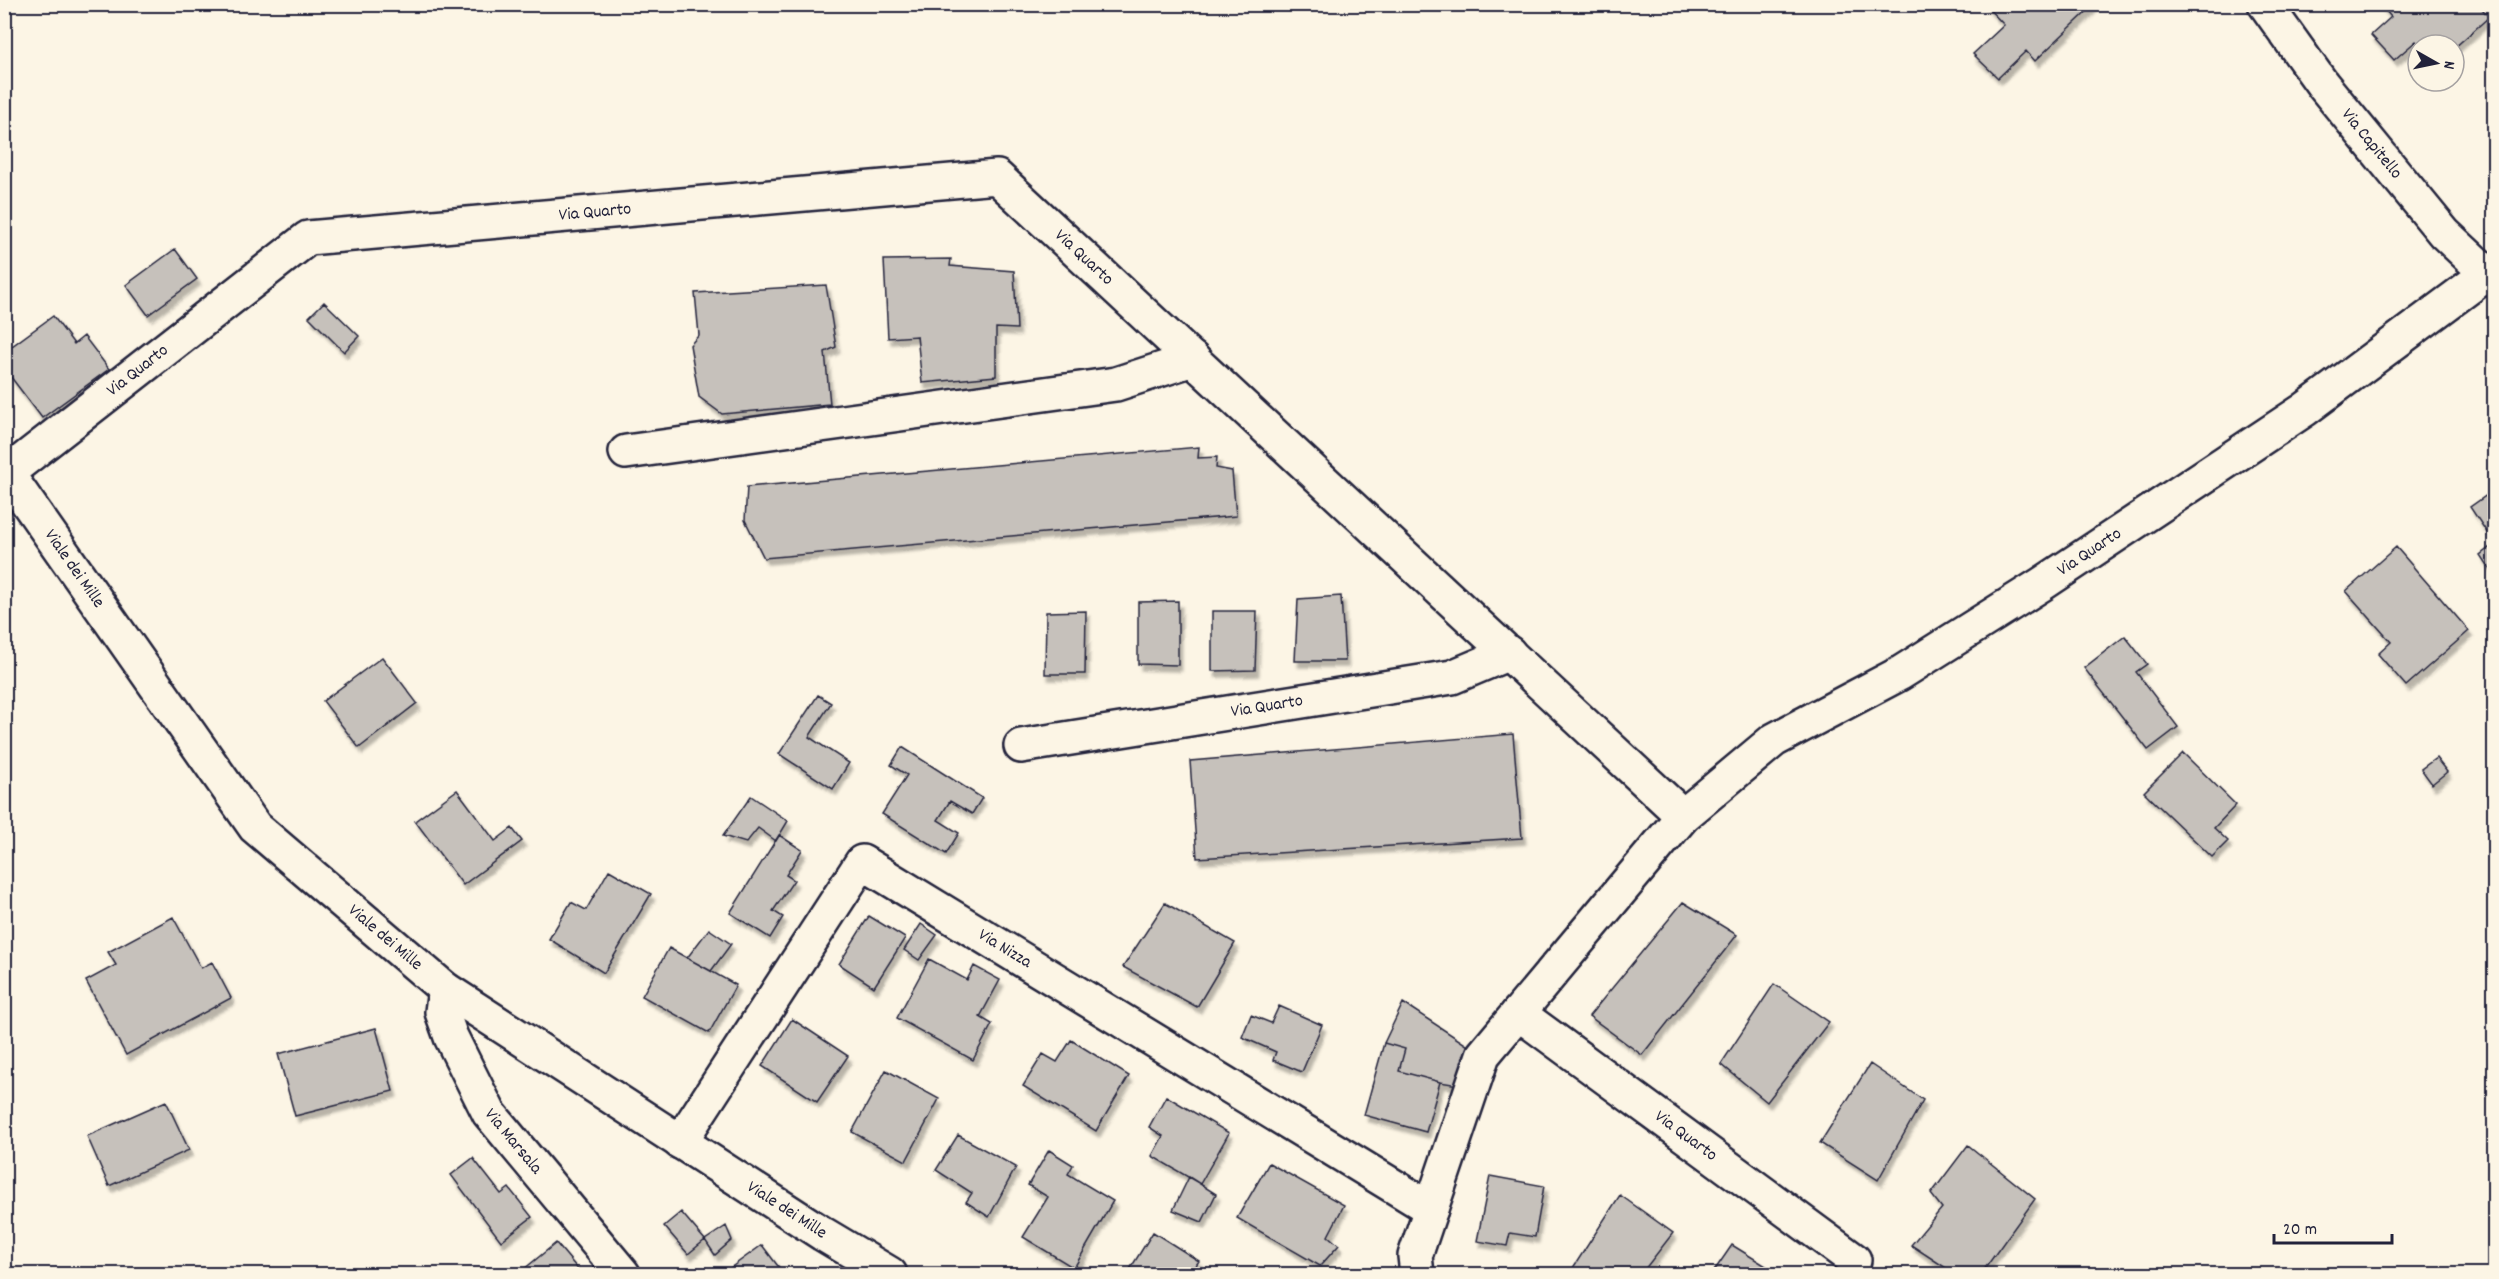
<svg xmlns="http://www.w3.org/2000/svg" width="2499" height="1279" viewBox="0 0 2499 1279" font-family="Dekko,sans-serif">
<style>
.building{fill:#c6c1bb;stroke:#22223b;stroke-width:1.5;filter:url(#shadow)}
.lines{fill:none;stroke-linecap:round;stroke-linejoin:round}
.minor-casing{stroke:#22223b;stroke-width:38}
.secondary-casing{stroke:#22223b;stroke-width:38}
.minor{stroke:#fcf5e5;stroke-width:33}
.secondary{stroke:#fcf5e5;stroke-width:33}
.labels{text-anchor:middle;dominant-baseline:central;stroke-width:5;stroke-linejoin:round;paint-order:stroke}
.street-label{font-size:18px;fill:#22223b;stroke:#fcf5e5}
</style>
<defs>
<filter id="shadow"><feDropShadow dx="3.5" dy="6" stdDeviation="1.5" flood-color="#0004"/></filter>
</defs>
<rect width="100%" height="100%" fill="#fcf5e5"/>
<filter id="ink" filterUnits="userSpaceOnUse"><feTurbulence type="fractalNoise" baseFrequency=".0167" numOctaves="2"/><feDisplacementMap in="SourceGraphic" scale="12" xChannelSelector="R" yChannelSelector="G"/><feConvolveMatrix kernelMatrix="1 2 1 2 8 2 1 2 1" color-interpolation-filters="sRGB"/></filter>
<g filter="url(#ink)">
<!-- building -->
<path class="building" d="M 1984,4 L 2095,4 L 2035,61 L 2026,51 L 1998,78 L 1973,54 L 2004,25 Z
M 2380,4 L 2478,4 L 2489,17 L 2454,48 L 2454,45 L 2419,45 L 2416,41 L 2394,60 L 2371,35 L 2391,17 Z
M 175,249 L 197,279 L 148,315 L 126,285 Z
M 951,259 L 950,266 L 1014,271 L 1017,329 L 996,328 L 996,376 L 922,383 L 917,336 L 888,338 L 884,260 Z
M 826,285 L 836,347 L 825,352 L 830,404 L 722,414 L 699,397 L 690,345 L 699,335 L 695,293 Z
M 324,302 L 359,336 L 344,352 L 309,317 Z
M 53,316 L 74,344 L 84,336 L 109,369 L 42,418 L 4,368 L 4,352 Z
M 1199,447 L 1198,458 L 1217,457 L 1216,468 L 1232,471 L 1236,516 L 764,558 L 745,520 L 747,487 Z
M 2494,490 L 2494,543 L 2470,507 Z
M 2494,544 L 2494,576 L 2480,555 Z
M 2396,547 L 2469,631 L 2406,686 L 2378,654 L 2391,642 L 2346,591 Z
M 1341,596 L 1345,661 L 1295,661 L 1298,599 Z
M 1178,601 L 1178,665 L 1138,664 L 1138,602 Z
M 1086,611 L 1085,674 L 1045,674 L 1046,612 Z
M 1212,611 L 1257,611 L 1255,670 L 1212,671 Z
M 2125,636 L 2147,664 L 2136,672 L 2178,727 L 2148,750 L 2084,668 Z
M 382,657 L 417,703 L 359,748 L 323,701 Z
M 818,695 L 831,703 L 809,737 L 849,763 L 833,789 L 779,754 Z
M 1513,734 L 1522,838 L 1197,858 L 1190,761 Z
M 902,747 L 982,798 L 972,814 L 950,801 L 938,820 L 959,833 L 946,854 L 882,814 L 907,775 L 891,765 Z
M 2183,753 L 2236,805 L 2214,828 L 2228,841 L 2212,857 L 2144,792 Z
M 2436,758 L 2447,772 L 2432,784 L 2421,769 Z
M 457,790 L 495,841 L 512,828 L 522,841 L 463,885 L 415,821 Z
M 751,796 L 788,821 L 776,841 L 758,828 L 746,843 L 723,836 Z
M 779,835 L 802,850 L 786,875 L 794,880 L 773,911 L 783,917 L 770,938 L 730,913 Z
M 609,870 L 651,894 L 604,973 L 549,939 L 571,902 L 586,910 Z
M 1683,902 L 1737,935 L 1642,1055 L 1589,1016 Z
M 1165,903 L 1235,943 L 1197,1007 L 1123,967 Z
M 869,916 L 905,938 L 874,987 L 839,964 Z
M 173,917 L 201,968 L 212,962 L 231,998 L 126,1055 L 86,981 L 116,965 L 108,952 Z
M 921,924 L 937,935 L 919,960 L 904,950 Z
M 709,929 L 731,944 L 711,971 L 687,958 Z
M 669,948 L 736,985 L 709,1033 L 642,996 Z
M 929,959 L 967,980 L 974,966 L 1000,980 L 980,1017 L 992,1024 L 973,1060 L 897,1018 Z
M 1774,984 L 1829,1022 L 1767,1102 L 1721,1064 Z
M 1403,1003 L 1476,1051 L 1458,1085 L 1440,1082 L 1399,1071 L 1405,1049 L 1384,1043 Z
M 1279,1006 L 1322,1025 L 1302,1072 L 1273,1060 L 1276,1052 L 1242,1037 L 1251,1015 L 1271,1023 Z
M 792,1019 L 848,1056 L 817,1102 L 762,1066 Z
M 376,1028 L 393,1091 L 295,1116 L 278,1054 Z
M 1071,1040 L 1129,1076 L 1096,1131 L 1023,1086 L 1043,1054 L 1057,1062 Z
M 1384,1043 L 1405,1049 L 1399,1071 L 1440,1082 L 1426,1132 L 1364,1115 Z
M 1870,1064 L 1923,1100 L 1878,1180 L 1820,1143 Z
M 886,1070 L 939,1099 L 906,1161 L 852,1132 Z
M 1166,1096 L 1229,1133 L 1200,1184 L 1152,1156 L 1163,1136 L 1149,1127 Z
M 166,1101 L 189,1150 L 109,1186 L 87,1136 Z
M 958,1135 L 1016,1167 L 989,1217 L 966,1202 L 972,1193 L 936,1170 Z
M 1968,1145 L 2035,1199 L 1981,1274 L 1955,1274 L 1911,1245 L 1942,1208 L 1931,1194 Z
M 1049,1150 L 1073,1165 L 1068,1174 L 1113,1201 L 1074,1268 L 1023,1237 L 1048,1197 L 1028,1185 Z
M 473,1158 L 501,1194 L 509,1188 L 532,1217 L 501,1241 L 451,1175 Z
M 1269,1163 L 1344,1205 L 1328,1236 L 1339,1245 L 1320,1266 L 1237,1218 Z
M 1490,1176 L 1544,1186 L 1535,1237 L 1510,1233 L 1507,1246 L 1477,1241 Z
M 1189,1177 L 1216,1194 L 1202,1222 L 1173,1210 Z
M 1620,1195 L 1673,1233 L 1641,1274 L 1569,1274 Z
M 681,1212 L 705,1240 L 688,1254 L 664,1226 Z
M 726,1226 L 732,1240 L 715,1255 L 705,1240 Z
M 1153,1232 L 1199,1261 L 1190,1274 L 1127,1274 Z
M 556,1243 L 582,1274 L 518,1274 Z
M 762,1245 L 784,1274 L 722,1274 Z
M 1732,1245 L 1779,1274 L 1712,1274 Z"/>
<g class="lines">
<defs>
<g id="minor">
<path id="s1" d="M 2265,4 L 2323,85 L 2444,233 L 2494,280"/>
<path d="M 626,452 L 1116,384 L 1193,359"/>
<path id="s2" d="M 7,473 L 308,238 L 997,177 L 1683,816"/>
<path id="s3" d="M 1021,746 L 1452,677 L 1509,653"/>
<path id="s4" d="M 445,989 L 442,1012 L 451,1037 L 489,1113 L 623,1274"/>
<path id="s5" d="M 1518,1013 L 1854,1260"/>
<path id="s6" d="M 680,1142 L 862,862 L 1431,1209"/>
<path id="s7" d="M 1417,1274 L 1415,1256 L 1483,1055 L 1683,816 L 1774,740 L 1899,674 L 2042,584 L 2304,410 L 2488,273"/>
</g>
<g id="secondary">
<path id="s8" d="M 4,469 L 255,827 L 445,989 L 823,1234 L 890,1274"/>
</g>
</defs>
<!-- minor casing -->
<use href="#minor" class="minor-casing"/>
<!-- secondary casing -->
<use href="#secondary" class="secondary-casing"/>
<!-- minor -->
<use href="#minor" class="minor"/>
<!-- secondary -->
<use href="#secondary" class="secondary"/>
</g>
</g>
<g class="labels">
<!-- street labels -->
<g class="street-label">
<text stroke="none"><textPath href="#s1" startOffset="176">Via Capitello</textPath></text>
<text stroke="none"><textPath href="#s2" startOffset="670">Via Quarto</textPath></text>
<text stroke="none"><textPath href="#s2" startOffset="1192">Via Quarto</textPath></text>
<text stroke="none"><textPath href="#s2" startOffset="166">Via Quarto</textPath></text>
<text stroke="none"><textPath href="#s7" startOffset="1028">Via Quarto</textPath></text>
<text stroke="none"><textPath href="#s8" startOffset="122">Viale dei Mille</textPath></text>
<text stroke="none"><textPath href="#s3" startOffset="249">Via Quarto</textPath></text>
<text stroke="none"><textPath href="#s8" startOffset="608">Viale dei Mille</textPath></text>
<text stroke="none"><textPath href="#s6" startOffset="501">Via Nizza</textPath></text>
<text stroke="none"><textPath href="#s5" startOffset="208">Via Quarto</textPath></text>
<text stroke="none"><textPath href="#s4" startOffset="172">Via Marsala</textPath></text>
<text stroke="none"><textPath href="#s8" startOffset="1094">Viale dei Mille</textPath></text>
</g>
</g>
<!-- margin -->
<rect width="2499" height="1279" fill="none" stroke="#fcf5e5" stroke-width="24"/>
<rect x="12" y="12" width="2475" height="1255" fill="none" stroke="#22223b" stroke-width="2" filter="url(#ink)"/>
<!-- north arrow -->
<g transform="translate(2436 63) rotate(99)"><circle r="28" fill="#fcf5e5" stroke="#a5a1a1" stroke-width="1.5"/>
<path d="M0-4.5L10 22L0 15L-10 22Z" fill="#22223b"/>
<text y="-9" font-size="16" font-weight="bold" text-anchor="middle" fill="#22223b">N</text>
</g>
<!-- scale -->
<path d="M2274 1234v9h118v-9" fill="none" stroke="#22223b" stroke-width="3"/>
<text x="2283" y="1234" font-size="18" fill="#22223b" stroke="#fcf5e5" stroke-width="4.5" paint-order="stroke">20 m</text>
</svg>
